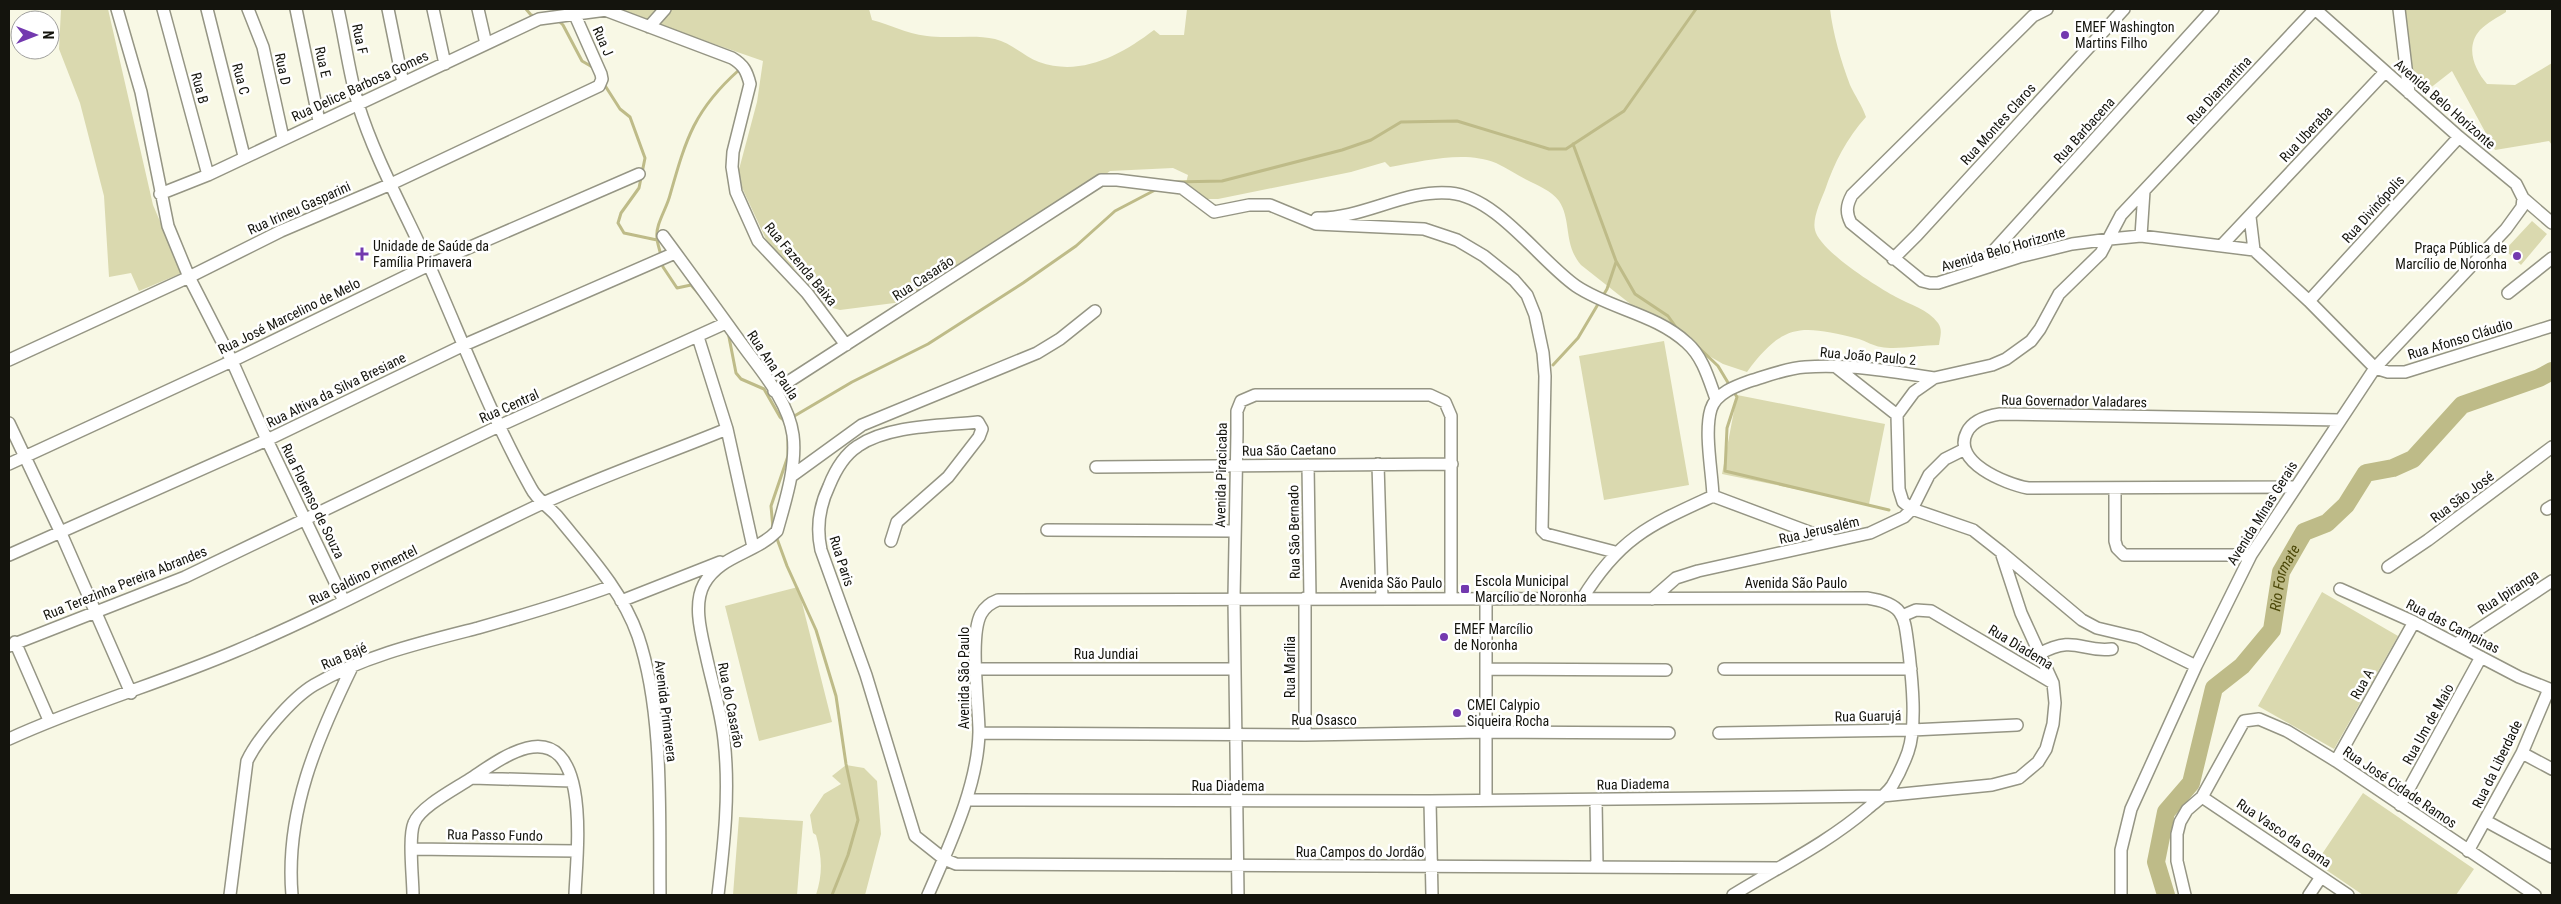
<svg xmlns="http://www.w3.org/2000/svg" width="2561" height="904" viewBox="0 0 2561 904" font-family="'Roboto Condensed',sans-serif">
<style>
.green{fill:#dad9af}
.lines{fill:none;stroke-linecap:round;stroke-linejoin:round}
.stream{stroke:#bebb88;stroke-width:3}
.river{stroke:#bebb88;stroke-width:18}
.minor-casing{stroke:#959584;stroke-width:14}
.minor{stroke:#fff;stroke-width:11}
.poi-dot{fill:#7339af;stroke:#fff;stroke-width:2}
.labels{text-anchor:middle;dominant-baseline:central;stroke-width:5;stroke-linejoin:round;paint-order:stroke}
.poi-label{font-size:14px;fill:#14140d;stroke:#fff;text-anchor:start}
.street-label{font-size:14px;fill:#14140d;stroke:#fff}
.water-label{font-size:15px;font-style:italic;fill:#4c4808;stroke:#fff}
</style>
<rect width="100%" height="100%" fill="#f8f8e5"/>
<!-- green -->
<path class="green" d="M 61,9 L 108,9 L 153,205 L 182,273 L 139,291 L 131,273 L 109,277 L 104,196 L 80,103 L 59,49 Z
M 601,9 L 869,9 L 872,20 C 892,25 904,33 927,36 C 948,39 975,34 995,39 C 1011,43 1024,56 1039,62 C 1081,77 1121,55 1154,30 L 1160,35 L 1184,35 L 1187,9 L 1830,9 C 1833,34 1841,61 1850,85 C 1855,96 1862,105 1866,117 C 1847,138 1834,163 1825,190 C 1821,200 1812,219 1815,230 C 1819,250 1877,287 1896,297 C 1910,305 1928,309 1938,323 C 1943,330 1940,337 1939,345 C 1921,345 1897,350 1881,347 C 1873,346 1866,341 1859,339 C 1801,325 1784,322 1747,372 L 1723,364 L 1704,353 L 1688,340 L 1638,310 L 1581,265 C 1563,244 1572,221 1559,201 C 1552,191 1537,185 1527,180 C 1517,175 1507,168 1496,163 C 1465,150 1423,161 1390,167 L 1385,162 L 1351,172 L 1218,199 L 1204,199 L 1188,190 L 1186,183 L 1188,175 L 1173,168 L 1110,171 L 1090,186 L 902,302 L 840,310 L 822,305 L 804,277 L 770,248 L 737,177 L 757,102 L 763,61 L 700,39 Z
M 2405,9 L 2506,9 L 2506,12 C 2498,17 2487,23 2480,30 C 2465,47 2474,69 2487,84 L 2515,85 L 2552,63 L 2552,145 L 2549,141 L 2495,150 L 2452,71 L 2429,89 L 2397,62 L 2406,46 Z
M 2532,221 L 2547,234 L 2521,265 L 2505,250 Z
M 1664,341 L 1689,485 L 1604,500 L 1579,356 Z
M 1737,395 L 1885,424 L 1869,504 L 1722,474 Z
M 798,587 L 832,722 L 759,741 L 725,606 Z
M 2322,592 L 2398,636 L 2334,749 L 2258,706 Z
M 846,765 L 864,768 L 877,781 L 881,834 L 865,895 L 816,895 C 823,873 822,857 816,835 L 813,833 L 810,815 L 824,794 L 841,784 L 832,776 Z
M 2363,793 L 2474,869 L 2456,895 L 2363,895 L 2316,863 Z
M 739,817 L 803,821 L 797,895 L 733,895 Z"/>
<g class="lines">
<!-- stream -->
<path class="stream" d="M 526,9 L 531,15 L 535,16
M 557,19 L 563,25 L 582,61 L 594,68
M 604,84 L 620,109 L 630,117 L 645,158 L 639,188 L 621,213 L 618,223 L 624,233 L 657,240
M 1573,144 L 1616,261 L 1635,294 L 1668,316 L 1678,330
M 1175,182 L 1222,181 L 1342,150 L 1371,140 L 1401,122 L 1457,121 L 1549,149 L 1566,149 L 1624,111 L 1696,9
M 661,256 C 660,250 657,243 657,238 C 655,225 667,208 670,195 C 686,139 694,110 739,70
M 662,263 L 663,267 L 677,288 L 691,285 L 699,294
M 728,332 L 736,373 L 741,379 L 764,389 L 780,417 L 787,423
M 1694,343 L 1718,366 L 1730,386
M 1553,365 L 1578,338 L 1607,289 L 1616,262
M 1733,391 L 1737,397 L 1727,428 L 1725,471 L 1889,510
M 791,418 L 852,382 L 928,344 L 1023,283 L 1076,246 L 1115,211 L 1157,189
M 773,528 L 771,506 L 788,456 L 788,437
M 776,536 L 787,566 L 816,630 L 836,696 L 846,764 L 858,820 L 848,855 L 832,895"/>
<!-- river -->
<path class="river" id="s1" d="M 2166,895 L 2156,862 L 2166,812 L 2191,783 L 2214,688 L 2242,666 L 2272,630 L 2281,572 L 2304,532 L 2327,523 L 2346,505 L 2366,473 L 2393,468 L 2413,459 L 2462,405 L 2539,378 L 2552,371"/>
<defs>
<path id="minor" d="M 117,9 L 141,92 L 168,226 L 189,277 L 232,361 L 267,440 L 344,601
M 163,9 L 208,175
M 207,9 L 244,156
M 248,9 L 263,47 L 283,138
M 296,9 L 319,121
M 338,9 C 345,40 349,73 358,104 C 377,165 411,222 436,281 C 466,350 494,422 531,488 C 537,500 548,506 557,516 C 587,553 622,590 638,636 C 664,713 659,814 660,895
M 388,9 L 403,83
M 433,9 L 445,64
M 478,9 L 486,44
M 2047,9 L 2033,16 L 2025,24 L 1852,195 C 1846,206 1846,213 1851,223 L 1922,281 L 1930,283 L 1938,283 L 2019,257 L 2072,244 L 2110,239 L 2141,236 L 2254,250 L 2309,301 L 2375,368 L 2388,372 L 2405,372 L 2552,326
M 2315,9 L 2459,137 L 2516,184 L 2523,198 L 2552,223
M 2399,9 L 2409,93
M 605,10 L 732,58 C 744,65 747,72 750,84 L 733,152 L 732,167 L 736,192 L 758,241 L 807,293 L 846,345
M 649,27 L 665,9
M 160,194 L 208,175 L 539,19 L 614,9
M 2250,217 L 2254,250
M 1317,218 C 1363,219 1405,189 1450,193 C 1497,197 1539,260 1576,286 C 1610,309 1656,314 1687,343 C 1703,357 1709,380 1716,399
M 663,236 C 689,271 715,307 741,343 C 761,371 788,400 793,435 C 797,466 785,502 777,531 C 755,554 720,555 704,584 C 693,604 701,633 706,655 C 712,683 721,711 724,740 C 730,792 724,844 718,895
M 2141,236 L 2144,191
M 2222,245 L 2385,72
M 1893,259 L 1917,235 L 2124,9
M 1977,269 L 2213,9
M 2508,293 L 2552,258
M 2309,301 L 2459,137
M 698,337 L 727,429 L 753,547
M 9,360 L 189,277 L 281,231 L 391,184 L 599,86 L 602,79 L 601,74 L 574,13
M 1836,367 L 1897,415
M 774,391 L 1101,180 L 1117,180 L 1182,188 L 1214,212 L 1249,205 L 1270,205 L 1316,224 L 1424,229 L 1457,240 L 1484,256 L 1514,280 L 1527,295 L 1535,315 L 1543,353 L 1545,376 L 1542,530 L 1546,534 L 1615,552
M 9,423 L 60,531 L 131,693
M 9,464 L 232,361 L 429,265 L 639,174
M 1378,464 L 1382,598
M 1308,465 L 1310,598
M 1096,467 L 1452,464
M 793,475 L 862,425 L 1037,353 L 1060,339 L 1095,311
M 2296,487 L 2028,488 C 2006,484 1951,462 1967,432 C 1973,420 1987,416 2000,414 L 2339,420
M 2115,488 L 2115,541 L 2117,548 L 2124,555 L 2251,555
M 1713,496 C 1712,471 1704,432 1711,409 C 1716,393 1736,386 1750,381 C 1767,376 1787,368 1805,367 C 1848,364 1892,371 1934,378
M 1713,496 L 1833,541
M 2547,509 L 2552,506
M 1047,530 L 1235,531
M 891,541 L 897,522 L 948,477 L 979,437 L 982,429 L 978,422 C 941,426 889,425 858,446 C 844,455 835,471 829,486 C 819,507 816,527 821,550 L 866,675 L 915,836 L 944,859 L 956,864 L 1777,868
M 2001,552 L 2082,620 L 2097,628 L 2139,638 L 2196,666
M 9,555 L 267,440 L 464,345 L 675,253
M 2388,567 L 2428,540 L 2552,447
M 2340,589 L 2414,622 L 2519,677 L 2552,690
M 1582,599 C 1620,537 1650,525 1713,496
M 1652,599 L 1676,578 L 1698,571 L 1870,533 L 1904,517 L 1912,509 L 1929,475 L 1945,459 L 1965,449
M 621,601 L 720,562
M 1902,616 L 1916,610 L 1931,611 L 2053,683
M 15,642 L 49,720
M 2456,644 L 2552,581
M 9,646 L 185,577 L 499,426 L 726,323
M 2039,654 C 2076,634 2081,653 2112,649
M 976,669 L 1235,669
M 1486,669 L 1666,670
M 1724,669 L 1911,669
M 979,733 L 1305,735 L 1485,732 L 1669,733
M 1719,733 L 1912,730 L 2017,725
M 1305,735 L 1305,598
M 9,739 C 83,705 161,683 236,651 C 340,607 439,552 541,504 C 602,476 666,454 727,429
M 2522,753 L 2552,769
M 2336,761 L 2414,622
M 472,778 L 572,781
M 2202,797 L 2348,895
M 967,800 L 1430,801 L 1882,796 L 1992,785 L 2019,778 L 2038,762 L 2046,749 L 2053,724 L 2055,703 L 2053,683 L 2021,613 L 2001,552 L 1973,530 L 1912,509 L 1903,502 L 1899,489 L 1897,415 L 1914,392 L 1934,378 L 1992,365 L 2006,359 L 2031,341 L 2040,329 L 2059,294 L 2101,253 L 2121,215 L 2315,9
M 1486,800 L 1486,599
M 1596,800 L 1597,865
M 1430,801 L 1432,895
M 2400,805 L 2481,657
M 2486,821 L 2552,857
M 412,849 L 577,851
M 2468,851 L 2522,753 L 2549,689
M 230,895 L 247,761 C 258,738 292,698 314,685 C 363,656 423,642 478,628 C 524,615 568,602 612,586
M 292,895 C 285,812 317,739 352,667
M 413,895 C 413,878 408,837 414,823 C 420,807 455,789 470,779 C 487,768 507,753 527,748 C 593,732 576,859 575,895
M 928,895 C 949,846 978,786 979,732 C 979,705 969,636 981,614 C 985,607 990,603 998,600 L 1867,598 C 1907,604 1904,618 1909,653 C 1912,680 1917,726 1908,752 C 1904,763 1898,776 1892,786 C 1886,795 1875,802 1867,809 C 1826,844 1778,867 1733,895
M 1238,895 L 1234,598 L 1237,433 L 1237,411 L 1241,401 L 1255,395 L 1430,395 L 1445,402 L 1451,416 L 1451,598
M 2121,895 L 2121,850 L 2131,809 L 2196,666 L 2251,555 L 2375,368 L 2506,229 L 2522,207 L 2523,198
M 2185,895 L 2177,861 L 2177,834 L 2180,822 L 2187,810 L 2202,797 L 2244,721 L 2259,719 L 2287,731 L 2336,761 L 2535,895
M 2309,895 L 2321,877"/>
</defs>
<!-- minor casing -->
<use href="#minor" class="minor-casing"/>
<!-- minor -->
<use href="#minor" class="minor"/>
</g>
<!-- markers -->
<g class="poi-dot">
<circle cx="2065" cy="35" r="5"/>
<path d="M359.5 246.5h5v5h5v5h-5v5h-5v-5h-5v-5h5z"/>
<circle cx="2517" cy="256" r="5"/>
<rect x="1460" y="584" width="10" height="10" rx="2.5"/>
<circle cx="1444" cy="637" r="5"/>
<circle cx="1457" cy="713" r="5"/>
</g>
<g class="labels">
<!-- poi labels -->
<g class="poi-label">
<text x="2075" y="27">EMEF Washington<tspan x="2075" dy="16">Martins Filho</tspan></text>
<text x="373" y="246">Unidade de Saúde da<tspan x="373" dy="16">Família Primavera</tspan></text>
<text x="2507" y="248" text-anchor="end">Praça Pública de<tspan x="2507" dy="16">Marcílio de Noronha</tspan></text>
<text x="1475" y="581">Escola Municipal<tspan x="1475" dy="16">Marcílio de Noronha</tspan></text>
<text x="1454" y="629">EMEF Marcílio<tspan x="1454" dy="16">de Noronha</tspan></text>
<text x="1467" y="705">CMEI Calypio<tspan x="1467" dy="16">Siqueira Rocha</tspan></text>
</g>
<!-- street labels -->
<g class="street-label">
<text transform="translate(360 39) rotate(78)">Rua F</text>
<text transform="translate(603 41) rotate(66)">Rua J</text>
<text transform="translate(323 62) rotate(77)">Rua E</text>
<text transform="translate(283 69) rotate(78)">Rua D</text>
<text transform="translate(241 79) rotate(75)">Rua C</text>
<text transform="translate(360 86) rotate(-25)">Rua Delice Barbosa Gomes</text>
<text transform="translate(200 88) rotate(75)">Rua B</text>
<text transform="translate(2219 90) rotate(-47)">Rua Diamantina</text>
<text transform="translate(2445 104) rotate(41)">Avenida Belo Horizonte</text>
<text transform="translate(1998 124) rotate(-48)">Rua Montes Claros</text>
<text transform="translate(2084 130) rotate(-48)">Rua Barbacena</text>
<text transform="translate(2306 134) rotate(-47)">Rua Uberaba</text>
<text transform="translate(299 208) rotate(-24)">Rua Irineu Gasparini</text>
<text transform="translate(2373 209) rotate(-48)">Rua Divinópolis</text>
<text transform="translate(2003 249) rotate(-16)">Avenida Belo Horizonte</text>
<text transform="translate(801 264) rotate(50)">Rua Fazenda Baixa</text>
<text transform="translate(923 278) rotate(-33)">Rua Casarão</text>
<text transform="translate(289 316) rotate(-26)">Rua José Marcelino de Melo</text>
<text transform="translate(2460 339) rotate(-17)">Rua Afonso Cláudio</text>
<text transform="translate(1868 356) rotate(5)">Rua João Paulo 2</text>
<text transform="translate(773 365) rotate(56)">Rua Ana Paula</text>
<text transform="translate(336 390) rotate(-26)">Rua Altiva da Silva Bresiane</text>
<text transform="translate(2074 401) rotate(1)">Rua Governador Valadares</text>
<text transform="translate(509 406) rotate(-24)">Rua Central</text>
<text transform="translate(1289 450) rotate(-1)">Rua São Caetano</text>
<text transform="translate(1221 475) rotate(-89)">Avenida Piracicaba</text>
<text transform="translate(2462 497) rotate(-37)">Rua São José</text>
<text transform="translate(313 501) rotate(64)">Rua Florenso de Souza</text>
<text transform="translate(2262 513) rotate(-58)">Avenida Minas Gerais</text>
<text transform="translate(1819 530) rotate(-13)">Rua Jerusalém</text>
<text transform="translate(1294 532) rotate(-91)">Rua São Bernado</text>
<text transform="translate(842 561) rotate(72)">Rua Paris</text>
<text transform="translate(363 575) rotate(-26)">Rua Galdino Pimentel</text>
<text transform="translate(125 583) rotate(-22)">Rua Terezinha Pereira Abrandes</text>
<text x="1391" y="583">Avenida São Paulo</text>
<text x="1796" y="583">Avenida São Paulo</text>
<text transform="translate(2508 592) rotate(-33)">Rua Ipiranga</text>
<text transform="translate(2453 626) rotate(27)">Rua das Campinas</text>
<text transform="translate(2021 647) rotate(31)">Rua Diadema</text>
<text x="1106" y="654">Rua Jundiai</text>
<text transform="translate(344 656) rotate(-23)">Rua Bajé</text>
<text transform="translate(1290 667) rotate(-90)">Rua Marília</text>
<text transform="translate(964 678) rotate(-90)">Avenida São Paulo</text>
<text transform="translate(2362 684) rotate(-61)">Rua A</text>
<text transform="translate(731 705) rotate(79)">Rua do Casarão</text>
<text transform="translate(666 711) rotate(83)">Avenida Primavera</text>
<text transform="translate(1868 716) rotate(-1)">Rua Guarujá</text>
<text x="1324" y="720">Rua Osasco</text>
<text transform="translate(2428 724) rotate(-61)">Rua Um de Maio</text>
<text transform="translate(2497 764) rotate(-64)">Rua da Liberdade</text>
<text transform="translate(1633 784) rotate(-1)">Rua Diadema</text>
<text x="1228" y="786">Rua Diadema</text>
<text transform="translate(2400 787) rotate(34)">Rua José Cidade Ramos</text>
<text transform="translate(2284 833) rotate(34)">Rua Vasco da Gama</text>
<text transform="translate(495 835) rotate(1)">Rua Passo Fundo</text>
<text x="1360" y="852">Rua Campos do Jordão</text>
</g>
<!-- water labels -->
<g class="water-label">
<text stroke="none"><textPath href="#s1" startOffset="358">Rio Formate</textPath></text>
</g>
</g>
<!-- border -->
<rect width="2561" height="904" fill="none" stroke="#14140d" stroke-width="20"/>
<!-- north arrow -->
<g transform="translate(35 35) rotate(90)"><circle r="24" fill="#ffffff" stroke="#a1a19e"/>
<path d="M0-4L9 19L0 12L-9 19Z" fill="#7339af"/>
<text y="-8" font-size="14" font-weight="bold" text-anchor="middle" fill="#14140d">N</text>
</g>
</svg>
